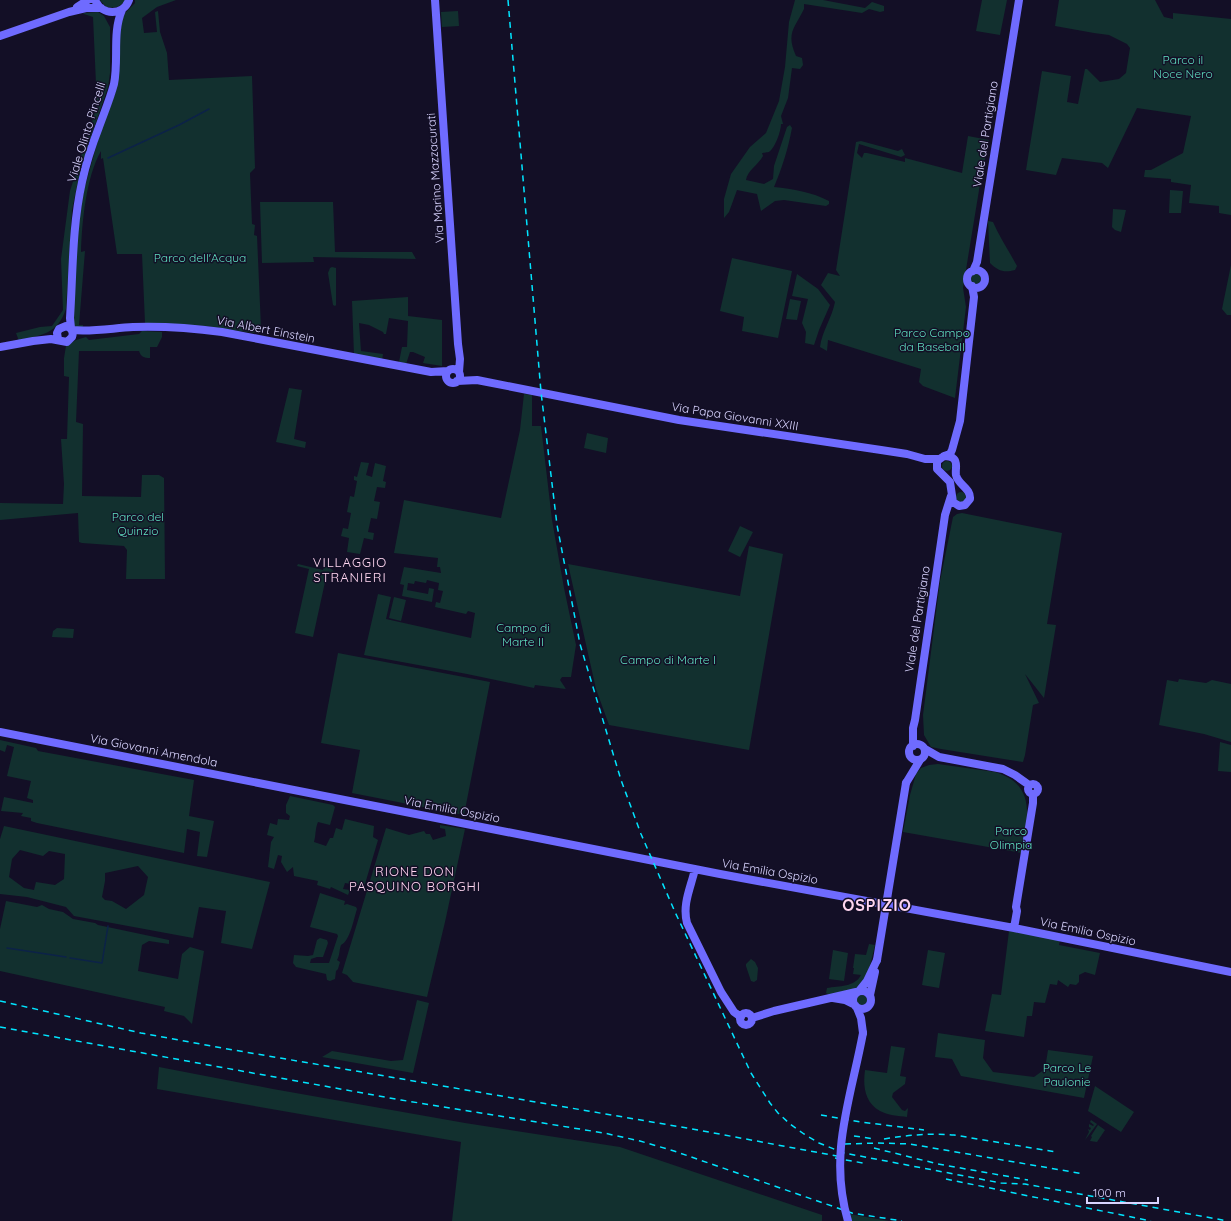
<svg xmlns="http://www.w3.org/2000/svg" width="1231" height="1221" viewBox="0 0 1231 1221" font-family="Quicksand,sans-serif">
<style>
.green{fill:#12302f;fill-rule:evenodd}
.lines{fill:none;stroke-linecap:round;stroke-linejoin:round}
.stream{stroke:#0c2248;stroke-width:1.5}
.secondary{stroke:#6f6bff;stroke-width:8}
.rail{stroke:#00e5ff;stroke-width:1.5;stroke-dasharray:6 5;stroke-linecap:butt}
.secondary-bridge{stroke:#6f6bff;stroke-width:8}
.labels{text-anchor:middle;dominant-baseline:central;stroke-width:3;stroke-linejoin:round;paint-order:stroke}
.park-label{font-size:12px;fill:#5fe0c0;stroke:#130f26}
.street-label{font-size:12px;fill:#d9d4ff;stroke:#130f26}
.neighbourhood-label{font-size:13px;letter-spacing:1px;fill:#ffd6f0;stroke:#130f26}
.district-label{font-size:16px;font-weight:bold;letter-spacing:1px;fill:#ffd6f0;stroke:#130f26}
</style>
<rect width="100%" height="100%" fill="#130f26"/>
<!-- green -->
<path class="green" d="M 100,0 L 125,0 C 120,8 115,8 106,7 Z
M 135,0 L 176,0 L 157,7 L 142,18 L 144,33 L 157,32 L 155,12 L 158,11 L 160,32 L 167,53 L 169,80 L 252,76 L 255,168 L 250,173 L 252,224 L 255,225 L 254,235 L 257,236 L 261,328 L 257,329 L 254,333 L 206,326 L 145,323 L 142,254 L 117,254 L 103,158 L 101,159 L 101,151 C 86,177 82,222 81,252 L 85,251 L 79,325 L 83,325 L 83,328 L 74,326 L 72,315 L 77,235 L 84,190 L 100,133 L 116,91 L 120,64 L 119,25 L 125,13 L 135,3 Z
M 795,0 L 823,0 L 865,8 L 872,2 L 884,6 L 884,11 L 880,12 L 869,9 L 862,13 L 804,4 L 804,9 C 794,29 786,33 796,56 L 802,58 L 803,65 L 800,69 L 792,68 L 788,98 L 781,116 L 783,124 L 781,124 C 781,131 775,148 769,152 C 768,152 763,153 762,153 L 763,156 C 758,165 747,171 746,180 L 764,184 L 773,179 L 774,166 L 787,127 L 790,125 L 792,128 C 788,149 782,168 774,187 C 793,189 812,192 829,201 L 829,204 L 826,206 L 784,200 L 775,201 L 761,211 L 757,194 L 737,190 L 729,212 L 724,218 L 724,199 L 731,174 L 750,147 L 766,133 L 779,101 L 785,67 L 789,22 Z
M 982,0 L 1007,0 L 1000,35 L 976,31 Z
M 1059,0 L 1155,0 L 1164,17 L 1173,19 L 1173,13 L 1231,19 L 1231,215 L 1219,213 L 1219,206 L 1189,203 L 1191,185 L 1171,182 L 1171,179 L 1144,177 L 1145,170 L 1151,170 L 1183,153 L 1191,116 L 1137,108 L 1108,168 L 1102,163 L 1062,158 L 1056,175 L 1026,170 L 1042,71 L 1071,76 L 1067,102 L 1078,104 L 1085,69 L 1087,69 L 1100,82 L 1119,79 L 1126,73 L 1130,48 L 1127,44 L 1109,35 L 1094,33 L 1055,26 Z
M 458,11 L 459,26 L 442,27 L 441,12 Z
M 98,12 L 104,16 L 110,27 L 110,73 L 108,87 L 87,149 L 78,181 L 72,210 L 66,309 C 57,335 42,334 19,341 L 16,333 L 40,327 L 52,326 L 63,310 L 61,259 L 70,191 L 97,106 L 93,17 L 84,14 L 83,13 Z
M 968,136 L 989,140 L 981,178 L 963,288 L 966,307 L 955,398 L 923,386 L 919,382 L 921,369 L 828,340 L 827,351 L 820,347 C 822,331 832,318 835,302 L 821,285 L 828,273 L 840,276 L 836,270 L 856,142 L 861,141 L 898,151 L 902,149 L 905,155 L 901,157 L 859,144 L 857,153 L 862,158 L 864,153 L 867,153 L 905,162 L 905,158 L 962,173 Z
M 1170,190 L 1183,191 L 1181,213 L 1169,213 Z
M 260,202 L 333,202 L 335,252 L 412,252 L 416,259 L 313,257 L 314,262 L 262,263 Z
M 1113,209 L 1126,210 L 1121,232 L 1115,230 L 1112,227 Z
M 988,221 L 993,222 C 1000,238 1009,251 1017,266 L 1015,270 C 1004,273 998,271 990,263 Z
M 732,258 L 792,271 L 778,338 L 742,331 L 744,317 L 720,311 Z
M 1231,265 L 1231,315 L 1227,315 L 1222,309 Z
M 332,267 L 336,268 L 336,305 L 335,306 L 333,305 L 328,273 L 330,268 Z
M 797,274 L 818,289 L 830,305 L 819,330 L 814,345 L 805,343 L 806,332 L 802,323 L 808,299 L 792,296 Z
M971 279a5 5 0 1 1 10 0a5 5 0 1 1-10 0Z
M 408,297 L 408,316 L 442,320 L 442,366 L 423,363 L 425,357 L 413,352 L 410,352 L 406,364 L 399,362 L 402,347 L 407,347 L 408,321 L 389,318 L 386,334 L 384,334 L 383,332 L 369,325 L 359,323 L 361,351 L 383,354 L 382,361 L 354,355 L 352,301 Z
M 790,299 L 801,301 L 797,320 L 786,319 Z
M 142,331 L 162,332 L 162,337 L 157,347 L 150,347 L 150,358 C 144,358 141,357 139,351 L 79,351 L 76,422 L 83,424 L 82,496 L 141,497 L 142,475 L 159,475 L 164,478 L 165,579 L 126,579 L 127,550 L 124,546 L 82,543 L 79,542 L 78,513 L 0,520 L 0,503 L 63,504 L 64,484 L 61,439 L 67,439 L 69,377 L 64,376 L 64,358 L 66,346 L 76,340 L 86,337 L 89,340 L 139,334 Z
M 289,388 L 302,390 L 294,439 L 306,442 L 305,448 L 276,442 Z
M 524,394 L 532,395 L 532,426 L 541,426 L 552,520 L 564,588 L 576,645 L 571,677 L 562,677 L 560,680 L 566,689 L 535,685 L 534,688 L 467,674 L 364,655 L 378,594 L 391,597 L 386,619 L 471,638 L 475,613 L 468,611 L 466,614 L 435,607 L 436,602 L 440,603 L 443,591 L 438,590 L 439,583 L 427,580 L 426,583 L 415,581 L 414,584 L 408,583 L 407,590 L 428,594 L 429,588 L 434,589 L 432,602 L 402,596 L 404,585 L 400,584 L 404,567 L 441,573 L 440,567 L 437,567 L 438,558 L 394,553 L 404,500 L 501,518 L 520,430 Z
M 587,433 L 608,438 L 606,453 L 584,448 Z
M942 466a5 5 0 1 1 10 0a5 5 0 1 1-10 0Z
M 361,462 L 369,463 L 366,475 L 372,477 L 375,463 L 386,466 L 383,481 L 386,482 L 385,488 L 377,487 L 374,501 L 380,502 L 377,519 L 371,518 L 368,532 L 374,533 L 373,540 L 364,538 L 360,554 L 347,552 L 349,538 L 341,536 L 343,528 L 348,529 L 351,513 L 347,512 L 350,496 L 354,497 L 357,481 L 354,480 L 354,476 L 357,477 Z
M956 497a5 5 0 1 1 10 0a5 5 0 1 1-10 0Z
M 962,513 L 1062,533 L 1047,624 L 1056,625 L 1044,698 L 1025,674 L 1039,703 L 1033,705 L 1025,755 L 1023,762 L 941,749 L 931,747 L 924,735 L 923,715 L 940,581 L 953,517 L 957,514 Z
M 740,526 L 753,532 L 740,557 L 728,551 Z
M 749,546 L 783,554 L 749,750 L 609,725 L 596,689 L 568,564 L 740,596 Z
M 298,564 L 323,570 L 324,566 L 330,568 L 335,572 L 334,574 L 329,572 L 327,573 L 313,637 L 295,633 L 309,569 L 297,566 Z
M 394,597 L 406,600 L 401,621 L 389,618 Z
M 57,628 L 74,629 L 73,638 L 52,637 L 53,631 Z
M 338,653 L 490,682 L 464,815 L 352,793 L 360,750 L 321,743 Z
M 1179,679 L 1206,683 L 1212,680 L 1231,684 L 1231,742 L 1204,734 L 1159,725 L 1167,680 L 1178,682 Z
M 0,740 L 36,748 L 38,751 L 194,780 L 189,816 L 214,821 L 207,857 L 197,856 L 200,832 L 187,829 L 184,853 L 37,823 L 31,821 L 31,818 L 21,816 L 23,813 L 1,811 L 4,797 L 33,803 L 33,800 L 27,798 L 31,781 L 7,776 L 14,747 L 7,745 L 5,752 L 0,750 Z
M 1220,742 L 1231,745 L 1231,772 L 1218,771 Z
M 938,764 L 995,772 C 1038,785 1027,819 1022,853 L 903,832 L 910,795 L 916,774 L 921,768 L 929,765 Z
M 290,796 L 333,805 L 335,807 L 330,825 L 318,822 C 315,829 316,835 314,842 L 326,846 L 330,838 L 333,838 L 336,828 L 342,830 L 345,819 L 374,826 L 373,837 L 378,840 L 365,884 L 362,886 L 345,883 L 343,889 L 350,890 L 348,895 L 331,887 L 330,889 L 317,885 L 318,881 L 294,876 L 293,867 L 287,872 L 281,862 L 282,856 L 278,855 L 274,869 L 268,867 L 271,842 L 274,837 L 267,835 L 270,823 L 277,825 L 278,819 L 289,820 L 290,816 L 286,813 L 286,805 Z
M 440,825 L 465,829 L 445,922 L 427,997 L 353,982 L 347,975 L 342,973 L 386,828 L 409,835 L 424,831 L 426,834 L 430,834 L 433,840 L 446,836 L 445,829 L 440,828 Z
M 4,826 L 270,882 L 252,949 L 221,943 L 226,911 L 199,907 L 193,938 L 74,916 L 66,907 L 27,897 L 0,894 L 0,839 ZM 20,850 L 43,856 L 49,851 L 65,854 L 64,879 L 55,885 L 36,882 L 34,890 L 24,888 L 9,877 L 12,859 ZM 138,866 L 148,877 L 144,895 L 126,909 L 112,901 L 105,900 L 102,897 L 105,881 L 105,873 Z
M 320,893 L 345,901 L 344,905 L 347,904 L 356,907 L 357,909 C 354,918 350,941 341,945 C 339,950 340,955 337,960 L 340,962 L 338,969 L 336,971 L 335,979 L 330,981 L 327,980 L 326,974 L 296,967 L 293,963 L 294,955 L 308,956 L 313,955 L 317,940 L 320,938 L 327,940 L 328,943 L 323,957 L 317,957 L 311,959 L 310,963 L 329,963 L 338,936 L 337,934 L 310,927 Z
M 6,901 L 37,907 L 42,905 L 49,909 L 63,912 L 73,919 L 95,923 L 98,925 L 169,940 L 169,944 L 149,941 L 142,945 L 138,971 L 178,979 L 182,954 L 190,947 L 204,951 L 192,1024 L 184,1016 L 164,1011 L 165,1007 L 0,971 L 0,929 Z
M 1009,931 L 1060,940 L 1059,945 L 1100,953 L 1095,975 L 1085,972 L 1079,975 L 1079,982 L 1076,985 L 1070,984 L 1068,987 L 1058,980 L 1057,985 L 1050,984 L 1045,1003 L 1034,1002 L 1032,1016 L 1027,1016 L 1024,1037 L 985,1031 L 992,994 L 1001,995 Z
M 869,944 L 875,945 C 872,957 868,981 857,988 C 850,992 838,993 830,995 L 826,993 L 827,988 C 839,986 855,987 861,975 L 853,974 L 854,968 L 853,968 L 855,954 L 866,955 Z
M 833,950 L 848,953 L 844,981 L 829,979 Z
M 928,950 L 945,953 L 939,988 L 922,985 Z
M 751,959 L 755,962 L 758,968 L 757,980 L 754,982 L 751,981 L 746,966 L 746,964 Z
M857 1000a5 5 0 1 1 10 0a5 5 0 1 1-10 0Z
M 417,1000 L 429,1003 L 413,1073 L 322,1057 L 332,1051 L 391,1061 L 403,1060 Z
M 938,1033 L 985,1040 L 983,1058 L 993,1072 L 1034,1077 L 1045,1069 L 1048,1050 L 1093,1056 L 1084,1098 L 961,1076 L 952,1059 L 935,1057 Z
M 891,1046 L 905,1048 L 900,1076 L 906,1077 L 905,1084 L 893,1093 L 892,1097 L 902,1110 L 905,1111 L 908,1108 L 907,1117 C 899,1116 887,1115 880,1111 C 864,1102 863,1085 865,1070 L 887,1073 Z
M 159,1067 L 273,1089 L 465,1123 L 620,1147 L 822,1215 L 822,1221 L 452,1221 L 461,1142 L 157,1089 Z
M 1095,1086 L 1134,1112 L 1121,1132 L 1088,1111 Z
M 1091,1120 L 1097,1124 L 1085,1140 L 1089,1132 L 1088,1129 L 1090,1130 L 1091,1128 L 1089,1127 L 1089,1124 L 1093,1126 L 1094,1125 L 1090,1122 Z
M 1098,1125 L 1105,1130 L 1097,1142 L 1090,1141 L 1092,1137 L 1091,1136 Z
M 849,1214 L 889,1221 L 851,1221 Z"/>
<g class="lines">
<!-- stream -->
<path class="stream" d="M 108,158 L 179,125 L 209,109
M 7,948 L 66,957
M 70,958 L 102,963 L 108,926"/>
<!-- secondary -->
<path class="secondary" d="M 95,0 C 102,16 123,16 129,0
M 435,0 L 458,344 L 460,359 L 459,372
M 77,7 L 88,0
M 0,36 L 69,12 L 86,8 L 101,8
M967 279a9 9 0 1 1 18 0a9 9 0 1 1-18 0Z
M 973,271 L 977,262 L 1019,0
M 71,328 L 70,318 C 73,272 72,227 82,182 C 86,163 92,145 99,127 C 104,113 110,99 114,84 C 119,59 112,33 122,10
M 72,330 C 93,332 113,328 133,327 C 163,326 192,328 222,332 L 431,372 L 448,371
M 0,347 L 33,341 L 51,339 L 67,342 L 72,337 C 74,332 71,327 66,326 L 59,329 L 57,333 L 58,339
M446 376a7 7 0 1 1 14 0a7 7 0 1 1-14 0Z
M 457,381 L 477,380 L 679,420 L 881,450 L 907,454 L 925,459 L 939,459
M 944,456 L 950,454 L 952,450 L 960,421 L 974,297 L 972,286
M 944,456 C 948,456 951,456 954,459 C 958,463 955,469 956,475 C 958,485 971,488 970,499 L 965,505 L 959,506 L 953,502 L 950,482 L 937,469 L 937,461 Z
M 0,732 L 720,874 L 1014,928 L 1231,972
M909 752a8 8 0 1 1 16 0a8 8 0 1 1-16 0Z
M 913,746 L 913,728 L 915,720 L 945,515 L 951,496
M 925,749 L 939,757 L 1003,769 L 1015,775 L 1029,785
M 906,783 L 920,760
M1028 789a5 5 0 1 1 10 0a5 5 0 1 1-10 0Z
M 695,869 C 691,887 682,904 687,923 L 721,992 L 734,1012 L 741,1017
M 1014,928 L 1017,911 L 1016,907 L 1033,803 L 1033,794
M853 1000a9 9 0 1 1 18 0a9 9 0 1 1-18 0Z
M 859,991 L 867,981 L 877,960
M 870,995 L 875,972
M 833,998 L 845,1000 L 855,1005
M 857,1008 L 861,1018 L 863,1033
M740 1019a6 6 0 1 1 12 0a6 6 0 1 1-12 0Z
M 752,1018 L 774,1011 L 856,992"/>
<!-- rail -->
<path class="rail" d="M 508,0 L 541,392 L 557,525 L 580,644 L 621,780 L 641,834 L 675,912 L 751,1073 L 770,1103 L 778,1113 L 790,1124 L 804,1134 L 819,1143 L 844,1153 L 1001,1183 L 1025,1184 L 1228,1221
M 0,1001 L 141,1033 L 222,1048 L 687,1128 L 842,1157
M 0,1027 L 401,1100 L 604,1133 L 640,1141 L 674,1151 L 852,1213 L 902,1221
M 821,1115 L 861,1122 L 924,1130
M 854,1136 L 875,1139
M 884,1139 C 908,1135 930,1133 954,1135 L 1056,1152
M 845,1144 L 878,1143 L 910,1144 L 1084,1174
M 874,1148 L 938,1164 L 1028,1180
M 835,1158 L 863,1163
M 946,1179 L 1151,1221"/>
<!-- secondary-bridge -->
<path class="secondary-bridge" d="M 877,960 L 906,783
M 848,1221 C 828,1154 851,1098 863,1033"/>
</g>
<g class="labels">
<!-- park labels -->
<g class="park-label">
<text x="1183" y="59">Parco il<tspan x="1183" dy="14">Noce Nero</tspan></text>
<text x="200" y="257">Parco dell'Acqua</text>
<text x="932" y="332">Parco Campo<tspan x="932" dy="14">da Baseball</tspan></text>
<text x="138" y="516">Parco del<tspan x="138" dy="14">Quinzio</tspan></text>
<text x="523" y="627">Campo di<tspan x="523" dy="14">Marte II</tspan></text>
<text x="668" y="659">Campo di Marte I</text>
<text x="1011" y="830">Parco<tspan x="1011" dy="14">Olimpia</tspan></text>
<text x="1067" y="1067">Parco Le<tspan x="1067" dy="14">Paulonie</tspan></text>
</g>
<!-- street labels -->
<g class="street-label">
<text transform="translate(86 132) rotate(-73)">Viale Olinto Pincelli</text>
<text transform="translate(985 134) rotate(-81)">Viale del Partigiano</text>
<text transform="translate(435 178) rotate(-94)">Via Marino Mazzacurati</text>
<text transform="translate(266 329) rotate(11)">Via Albert Einstein</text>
<text transform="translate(735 416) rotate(9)">Via Papa Giovanni XXIII</text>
<text transform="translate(917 619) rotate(-81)">Viale del Partigiano</text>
<text transform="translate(154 750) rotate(11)">Via Giovanni Amendola</text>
<text transform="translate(452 809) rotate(11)">Via Emilia Ospizio</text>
<text transform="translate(770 871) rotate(10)">Via Emilia Ospizio</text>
<text transform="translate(1088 931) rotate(12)">Via Emilia Ospizio</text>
</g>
<!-- neighbourhood labels -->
<g class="neighbourhood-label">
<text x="350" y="562">VILLAGGIO<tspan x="350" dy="15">STRANIERI</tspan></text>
<text x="415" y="871">RIONE DON<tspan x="415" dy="15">PASQUINO BORGHI</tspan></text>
</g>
<!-- district labels -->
<g class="district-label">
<text x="877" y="905">OSPIZIO</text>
</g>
</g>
<!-- scale -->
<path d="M1087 1197v6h71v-6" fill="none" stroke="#d9d4ff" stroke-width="2"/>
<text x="1093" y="1197" font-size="12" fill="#d9d4ff" stroke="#130f26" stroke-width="3" paint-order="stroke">100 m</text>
</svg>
